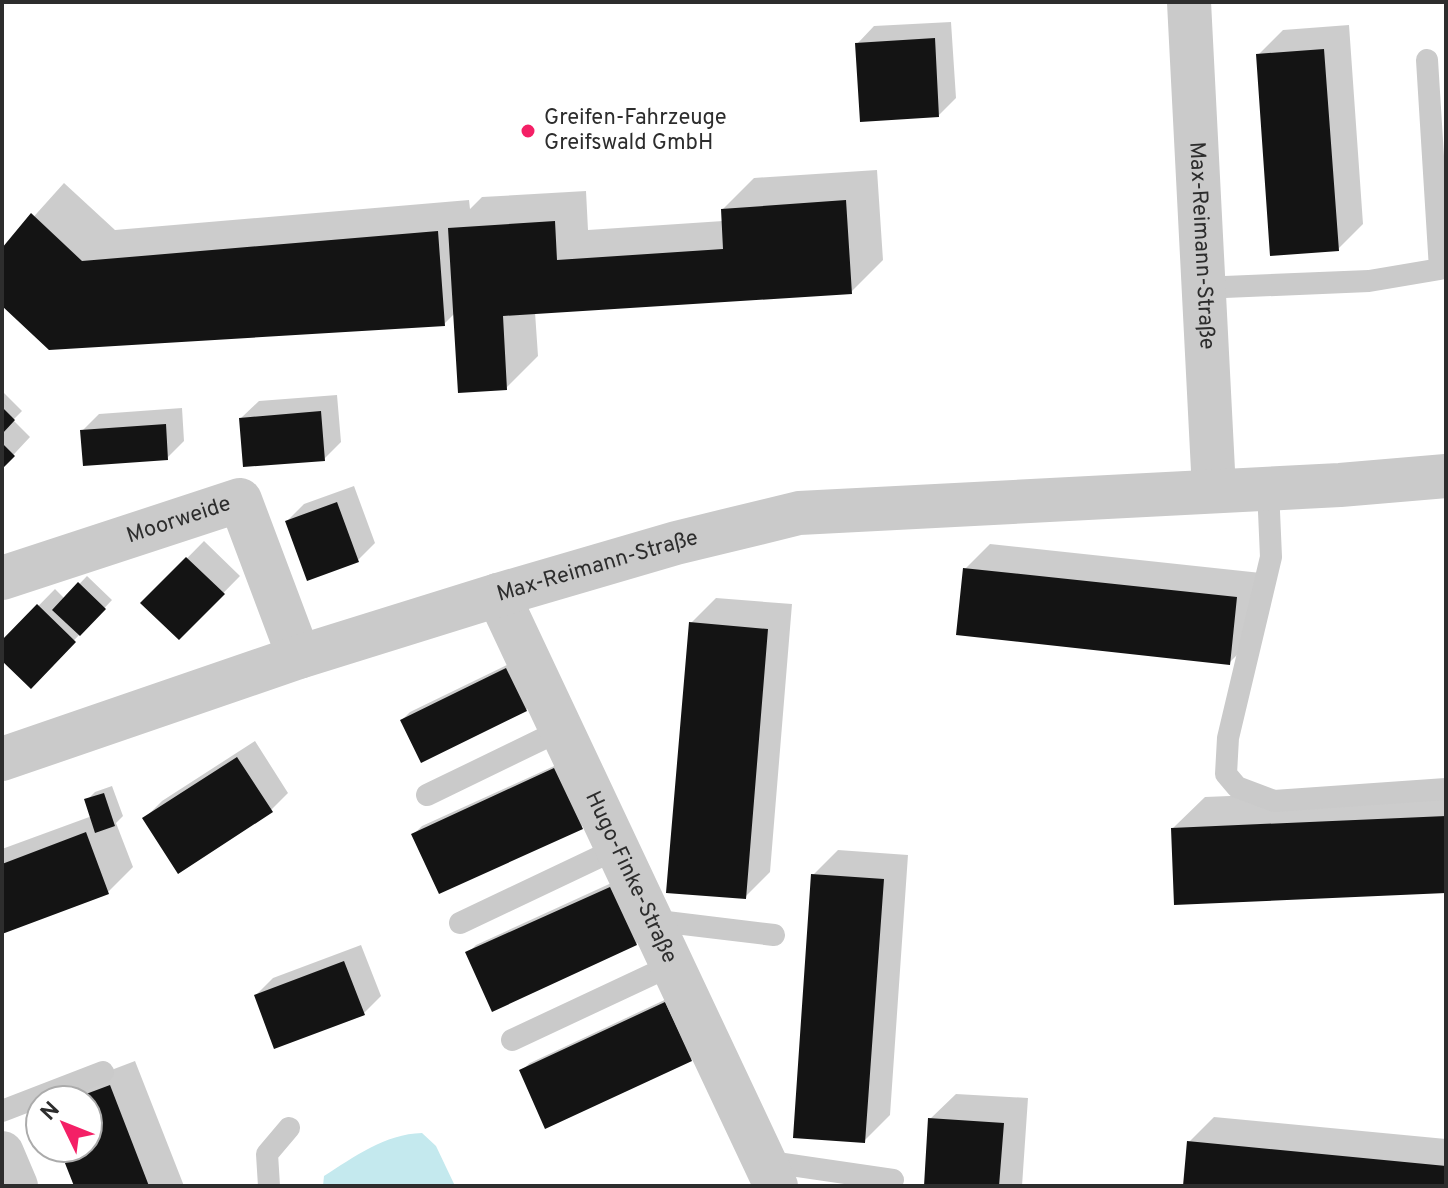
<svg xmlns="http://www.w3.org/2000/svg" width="1448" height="1188" viewBox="0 0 1448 1188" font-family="Overpass,sans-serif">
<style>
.water{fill:#c4e9ee}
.shadow{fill:#0003}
.building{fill:#141414}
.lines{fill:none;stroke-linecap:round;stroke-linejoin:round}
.service{stroke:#cacaca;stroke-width:22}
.minor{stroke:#cacaca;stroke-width:44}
.poi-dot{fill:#f42066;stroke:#fff;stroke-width:3}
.labels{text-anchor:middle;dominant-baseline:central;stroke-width:8;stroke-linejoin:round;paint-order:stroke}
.poi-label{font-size:22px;fill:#2d2d2d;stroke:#fff;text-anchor:start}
.street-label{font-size:22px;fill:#2d2d2d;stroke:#fff}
</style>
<rect width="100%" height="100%" fill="#fff"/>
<!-- water -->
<path class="water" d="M 422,1133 L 436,1146 L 455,1186 L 323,1186 L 324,1176 C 354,1157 385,1134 422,1133 Z"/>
<!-- shadow -->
<path class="shadow" d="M 951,22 L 956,98 L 939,115 L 857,44 L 874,26 Z
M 1349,25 L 1363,224 L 1338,249 L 1258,55 L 1283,30 Z
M 877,170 L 883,260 L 851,292 L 535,312 L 538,356 L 506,388 L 456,312 L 444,324 L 2,303 L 2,252 L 64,183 L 115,230 L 469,200 L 470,209 L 482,197 L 586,191 L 588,230 L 723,221 L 723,209 L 754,178 Z
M 2,391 L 22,411 L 13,420 L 30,437 L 2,467 Z
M 337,395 L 341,442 L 324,459 L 241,418 L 259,401 Z
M 182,408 L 184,441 L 167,458 L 82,431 L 99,414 Z
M 354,486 L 375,543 L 358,560 L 287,521 L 304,504 Z
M 204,541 L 240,576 L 179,638 L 143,603 Z
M 990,544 L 1261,573 L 1254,638 L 1229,663 L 965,569 Z
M 87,576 L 112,600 L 31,686 L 2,658 L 2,643 L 55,589 L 65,599 Z
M 716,598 L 792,604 L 770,872 L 745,897 L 691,623 Z
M 515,661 L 534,701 L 526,710 L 402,720 L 410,712 Z
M 255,741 L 288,793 L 271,810 L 145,818 L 162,801 Z
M 563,762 L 590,819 L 581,827 L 414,834 L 422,826 Z
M 112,786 L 123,816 L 116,823 L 133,867 L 108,892 L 2,932 L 2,849 L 92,816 L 87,800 L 95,792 Z
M 1446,787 L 1446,891 L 1173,828 L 1205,797 Z
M 838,850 L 908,855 L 890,1115 L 865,1140 L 813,875 Z
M 618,880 L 645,935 L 636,944 L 468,953 L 476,945 Z
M 361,945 L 381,996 L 364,1013 L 256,995 L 273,978 Z
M 673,996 L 699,1051 L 691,1060 L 521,1071 L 530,1063 Z
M 135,1061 L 184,1186 L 74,1186 L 62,1148 L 88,1148 L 88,1100 L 57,1100 L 72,1085 Z
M 956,1094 L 1028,1098 L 1022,1186 L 926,1186 L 930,1119 Z
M 1214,1117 L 1446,1139 L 1446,1186 L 1185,1186 L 1189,1142 Z"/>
<!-- building -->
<path class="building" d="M 935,38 L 939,117 L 860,122 L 855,43 Z
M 1324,49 L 1339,251 L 1270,256 L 1256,54 Z
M 846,200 L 852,294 L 503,316 L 507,390 L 458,393 L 448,228 L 555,221 L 557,260 L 723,249 L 721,209 Z
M 31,213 L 82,261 L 438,231 L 445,326 L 49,350 L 2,306 L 2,248 Z
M 2,407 L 15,420 L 2,434 Z
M 321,411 L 325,461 L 243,467 L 239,418 Z
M 166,424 L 168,460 L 83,466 L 80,430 Z
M 2,443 L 15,456 L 2,469 Z
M 337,502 L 359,562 L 307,581 L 285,521 Z
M 186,557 L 225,594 L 179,640 L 140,603 Z
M 963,568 L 1237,597 L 1230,665 L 956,635 Z
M 78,582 L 106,609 L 80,636 L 52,610 Z
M 37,604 L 76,642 L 31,689 L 2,661 L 2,640 Z
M 689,622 L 768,629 L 746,899 L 666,893 Z
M 506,668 L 527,711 L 421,763 L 400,720 Z
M 237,757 L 273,812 L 178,874 L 142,818 Z
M 554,768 L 583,829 L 439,894 L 411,834 Z
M 104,793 L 115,826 L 95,833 L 84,799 Z
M 1446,816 L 1446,893 L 1174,905 L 1171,828 Z
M 86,832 L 109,894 L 2,934 L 2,864 Z
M 811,874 L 884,879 L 865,1143 L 793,1138 Z
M 610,887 L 637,945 L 492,1012 L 465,952 Z
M 344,961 L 365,1015 L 274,1049 L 254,995 Z
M 665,1002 L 692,1061 L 545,1129 L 519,1070 Z
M 110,1085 L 149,1186 L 74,1186 L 59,1148 L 88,1148 L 88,1100 L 70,1100 Z
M 928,1118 L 1004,1123 L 999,1186 L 924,1186 Z
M 1187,1141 L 1446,1166 L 1446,1186 L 1183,1186 Z"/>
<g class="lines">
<!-- service -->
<path class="service" d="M 1201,288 L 1369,281 L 1440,269 L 1427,60
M 1268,489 L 1271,557 L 1228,738 L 1226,774 L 1237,787 L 1274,801 L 1446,789
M 427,795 L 559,731
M 650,920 L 774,935
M 460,923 L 616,849
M 512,1040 L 670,966
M 2,1111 L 103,1072
M 763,1161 L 893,1180
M 269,1186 L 267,1154 L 289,1128"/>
<!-- minor -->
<g class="minor">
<path id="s1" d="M 1189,2 L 1214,490"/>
<path id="s2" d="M 2,578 L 240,500 L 299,657"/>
<path id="s3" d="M 498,595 L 776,1186"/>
<path id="s4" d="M 2,759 L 299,657 L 498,595 L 676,543 L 799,513 L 1340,485 L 1446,476"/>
<path d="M 2,1153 L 16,1186"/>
</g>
</g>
<!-- markers -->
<circle class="poi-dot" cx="528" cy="131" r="8"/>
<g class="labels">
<!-- poi labels -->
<g class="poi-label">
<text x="544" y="118">Greifen-Fahrzeuge<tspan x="544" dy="25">Greifswald GmbH</tspan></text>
</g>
<!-- street labels -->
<g class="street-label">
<text stroke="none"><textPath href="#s1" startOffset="244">Max-Reimann-Straße</textPath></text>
<text stroke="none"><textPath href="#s2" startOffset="186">Moorweide</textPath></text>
<text stroke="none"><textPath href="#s4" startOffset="626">Max-Reimann-Straße</textPath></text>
<text stroke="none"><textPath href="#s3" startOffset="312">Hugo-Finke-Straße</textPath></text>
</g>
</g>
<!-- border -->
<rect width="1448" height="1188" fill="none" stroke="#2d2d2d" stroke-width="8"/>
<!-- north arrow -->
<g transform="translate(64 1124) rotate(313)"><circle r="38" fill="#ffffff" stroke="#ababab" stroke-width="2"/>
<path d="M0-6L14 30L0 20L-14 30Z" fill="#f42066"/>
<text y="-12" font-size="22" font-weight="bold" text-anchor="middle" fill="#2d2d2d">N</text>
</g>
</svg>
